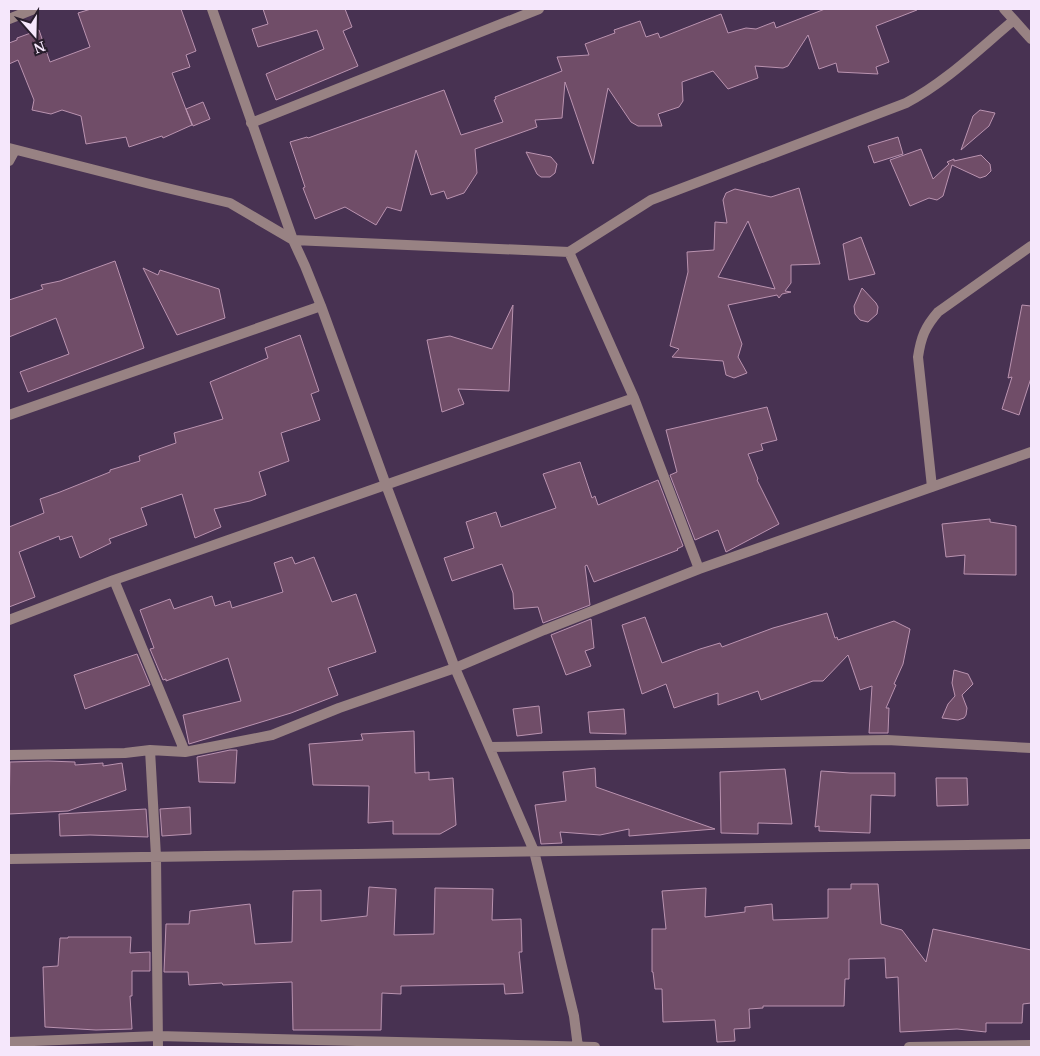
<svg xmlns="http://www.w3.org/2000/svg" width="1040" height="1056" viewBox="0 0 1040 1056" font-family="'Noto Serif',serif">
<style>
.building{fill:#704d68;stroke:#ba93b0;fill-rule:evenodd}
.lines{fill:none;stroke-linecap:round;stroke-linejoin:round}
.minor{stroke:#988283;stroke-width:10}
</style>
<rect width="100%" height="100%" fill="#483252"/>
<!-- building -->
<path class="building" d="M 91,9 L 181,9 L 196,51 L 186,55 L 190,67 L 172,73 L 192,125 L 163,138 L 162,136 L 129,147 L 126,137 L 86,144 L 81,116 L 62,110 L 51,114 L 32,110 L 34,100 L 18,60 L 9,64 L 9,43 L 17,40 L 17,38 L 39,30 L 50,62 L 90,47 L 78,13 Z
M 263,9 L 345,9 L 352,27 L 343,31 L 358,66 L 276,100 L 266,74 L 324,49 L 317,30 L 258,47 L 252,29 L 268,24 Z
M 825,9 L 917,9 L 917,10 L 876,26 L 889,62 L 876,67 L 878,74 L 838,72 L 836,63 L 819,69 L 808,35 L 788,66 L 783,68 L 755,66 L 758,78 L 728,89 L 713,71 L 682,82 L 683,101 L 679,107 L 658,114 L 662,126 L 638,126 L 631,122 L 608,88 L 593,164 L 565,82 L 562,118 L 535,120 L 537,127 L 475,149 L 477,173 L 464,193 L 447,199 L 444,191 L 431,195 L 416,150 L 401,211 L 387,207 L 376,225 L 345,207 L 315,219 L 303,188 L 305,187 L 290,142 L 307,137 L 308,138 L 444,90 L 461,135 L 503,122 L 494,100 L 496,99 L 495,97 L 562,71 L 557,57 L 589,55 L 585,44 L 615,33 L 614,30 L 640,21 L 646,37 L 658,33 L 660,38 L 721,14 L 728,33 L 746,28 L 756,29 L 774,22 L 776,28 Z
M 203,102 L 210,119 L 193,126 L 186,109 Z
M 980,110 L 995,113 L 989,126 L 961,150 L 973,116 Z
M 898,137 L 903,154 L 874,163 L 868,146 Z
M 921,149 L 933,179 L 949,164 L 947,162 L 954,159 L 954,161 L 981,155 L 990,164 L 991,171 L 986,176 L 980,178 L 952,165 L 943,196 L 937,200 L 929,198 L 910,206 L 890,160 Z
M 526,152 L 551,157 L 557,164 L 555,173 L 550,177 L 541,177 L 537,174 Z
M 799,188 L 820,264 L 791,265 L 791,283 L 785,291 L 791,292 L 782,294 L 779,298 L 777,295 L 728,305 L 742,344 L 738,357 L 747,373 L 734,378 L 726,375 L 723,361 L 672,357 L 679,349 L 670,346 L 688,272 L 687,252 L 714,250 L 715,222 L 727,223 L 723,200 L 726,193 L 735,189 L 771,197 ZM 748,221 L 775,289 L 718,277 Z
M 861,237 L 875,274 L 849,280 L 843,244 Z
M 115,261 L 144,348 L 28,392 L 20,372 L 69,354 L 56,318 L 9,337 L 9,300 L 43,289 L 41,285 L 60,281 Z
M 143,268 L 158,275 L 160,270 L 219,289 L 225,318 L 177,335 Z
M 862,288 L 876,303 L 878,307 L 877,314 L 868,322 L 860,320 L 855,314 L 854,306 Z
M 513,305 L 509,391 L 458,389 L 464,404 L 442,412 L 427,340 L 450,336 L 492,349 Z
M 1022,305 L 1031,306 L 1031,378 L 1019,415 L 1002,409 L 1012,377 L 1008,378 Z
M 300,335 L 319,391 L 311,394 L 320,420 L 281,433 L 289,461 L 259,472 L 266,495 L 250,501 L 214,509 L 221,527 L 195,538 L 182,494 L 141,508 L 147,525 L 109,539 L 111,543 L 80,558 L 72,536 L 60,540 L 59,536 L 19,552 L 35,597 L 9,607 L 9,527 L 44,513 L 40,499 L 60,492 L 110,472 L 110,470 L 140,461 L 139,456 L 176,443 L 174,433 L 223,419 L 210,382 L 268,358 L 265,348 Z
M 767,407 L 777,440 L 761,444 L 763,450 L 748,454 L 758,479 L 757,480 L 779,524 L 726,552 L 718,530 L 695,540 L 670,475 L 677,472 L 666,430 Z
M 580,462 L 592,498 L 595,496 L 598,505 L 658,480 L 683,546 L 677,549 L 678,550 L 594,582 L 587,565 L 585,566 L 590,605 L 543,623 L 538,607 L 514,609 L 513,593 L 502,564 L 452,581 L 444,558 L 474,548 L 466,522 L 496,512 L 501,527 L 556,508 L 543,474 Z
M 990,519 L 990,522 L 1016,526 L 1016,575 L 964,574 L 965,555 L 946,557 L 942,524 Z
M 292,557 L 295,564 L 314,557 L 332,602 L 356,594 L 376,652 L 328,668 L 338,695 L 291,713 L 189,744 L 183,715 L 241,701 L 228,658 L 166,681 L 166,679 L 163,680 L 150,649 L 154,648 L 140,610 L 170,599 L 174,609 L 212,596 L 215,606 L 230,601 L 232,608 L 283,592 L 274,563 Z
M 827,613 L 835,638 L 837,637 L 838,640 L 894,621 L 910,629 L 903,664 L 894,684 L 896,685 L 886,708 L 889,708 L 888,733 L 869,733 L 872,686 L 860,690 L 848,655 L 823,681 L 813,681 L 761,700 L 758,691 L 718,705 L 718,693 L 674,708 L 666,684 L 642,694 L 622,625 L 645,617 L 662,663 L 700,649 L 720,643 L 722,647 L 773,628 Z
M 591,619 L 594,648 L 585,651 L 591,666 L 566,675 L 551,635 Z
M 137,654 L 150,685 L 85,709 L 74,675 Z
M 954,670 L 968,674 L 973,684 L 962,695 L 967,708 L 966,715 L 964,718 L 958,720 L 942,718 L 948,704 L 955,696 L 952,683 Z
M 539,706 L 542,733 L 517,736 L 513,709 Z
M 624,709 L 626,734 L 590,733 L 588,712 Z
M 414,731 L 415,773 L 429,772 L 429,780 L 453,778 L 456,825 L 440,834 L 393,834 L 393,821 L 368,823 L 369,786 L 313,785 L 309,744 L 363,740 L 361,734 Z
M 230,750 L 237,750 L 235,783 L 199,782 L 197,757 Z
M 48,761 L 75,762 L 75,765 L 103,763 L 103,766 L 122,763 L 126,790 L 68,811 L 9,814 L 10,762 Z
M 595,768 L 596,787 L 715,829 L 629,836 L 629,829 L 600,835 L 560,832 L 562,843 L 541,844 L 535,805 L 566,801 L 563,772 Z
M 785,769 L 792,824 L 758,823 L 758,834 L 721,833 L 720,772 Z
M 821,771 L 850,773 L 895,773 L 895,796 L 871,795 L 870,833 L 819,831 L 819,826 L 815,827 Z
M 936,778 L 967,778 L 968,805 L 937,806 Z
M 190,807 L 191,834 L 162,836 L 160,809 Z
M 146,809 L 148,837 L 90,835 L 60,836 L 59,814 Z
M 851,884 L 878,884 L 881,924 L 902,930 L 926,962 L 933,929 L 1031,950 L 1031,1003 L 1023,1004 L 1022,1023 L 986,1023 L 986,1032 L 957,1029 L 900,1032 L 898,977 L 886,978 L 885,958 L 849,959 L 849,979 L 845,979 L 844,1006 L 763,1006 L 763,1008 L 749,1009 L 750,1028 L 734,1029 L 735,1041 L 717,1042 L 715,1020 L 663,1022 L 662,989 L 655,989 L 653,972 L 652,972 L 652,929 L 666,929 L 662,891 L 706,888 L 705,917 L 745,912 L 745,907 L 772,904 L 773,920 L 828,918 L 828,889 L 851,889 Z
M 369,887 L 396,889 L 394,935 L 434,934 L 435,888 L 493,889 L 492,920 L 521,919 L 522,952 L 519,952 L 523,993 L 505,994 L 504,984 L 401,986 L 401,994 L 382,993 L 381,1030 L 293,1030 L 292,982 L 223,985 L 222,983 L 189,985 L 188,972 L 164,972 L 166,924 L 189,924 L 190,911 L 250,904 L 255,944 L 292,942 L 293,891 L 321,890 L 321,921 L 367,916 Z
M 68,937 L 131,937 L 130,953 L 150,952 L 150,971 L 132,971 L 132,996 L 130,996 L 132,1029 L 96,1030 L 45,1027 L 43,967 L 58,966 L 60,938 L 68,938 Z"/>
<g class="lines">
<!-- minor -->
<path class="minor" d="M 212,9 L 293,240 L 569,252 L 634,398 L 699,569
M 1004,9 L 1031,39
M 9,19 L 34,9
M 251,123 L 539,9
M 9,148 L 150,184 L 230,203 L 293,240 L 305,266 L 321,306 L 386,485 L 455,668 L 534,851 L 574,1016 L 578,1047
M 9,161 L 15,150
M 569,252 L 651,200 L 906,103 C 946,82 979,49 1014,20
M 9,415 L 321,306
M 932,487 L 918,357 C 921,337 925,327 938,312 L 1031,246
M 114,580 L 185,752
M 9,620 L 114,580 L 634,398
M 490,747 L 887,740 L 1031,748
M 150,750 L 156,856 L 158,1047
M 9,755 L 125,753 L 150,750 L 185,752 L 272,735 L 339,708 L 455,668 L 544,630 L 699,569 L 1031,452
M 9,859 L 1031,844
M 9,1042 L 158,1036 L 595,1047
M 909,1047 L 1031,1045"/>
</g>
<!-- border -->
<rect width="1040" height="1056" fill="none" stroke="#f5e7fb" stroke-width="20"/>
<!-- north arrow -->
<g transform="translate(35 35) rotate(160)" stroke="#291e2d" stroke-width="4" paint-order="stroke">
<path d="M0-4L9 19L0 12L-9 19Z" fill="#f5e7fb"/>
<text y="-8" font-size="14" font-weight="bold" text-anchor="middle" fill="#f5e7fb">N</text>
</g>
</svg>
